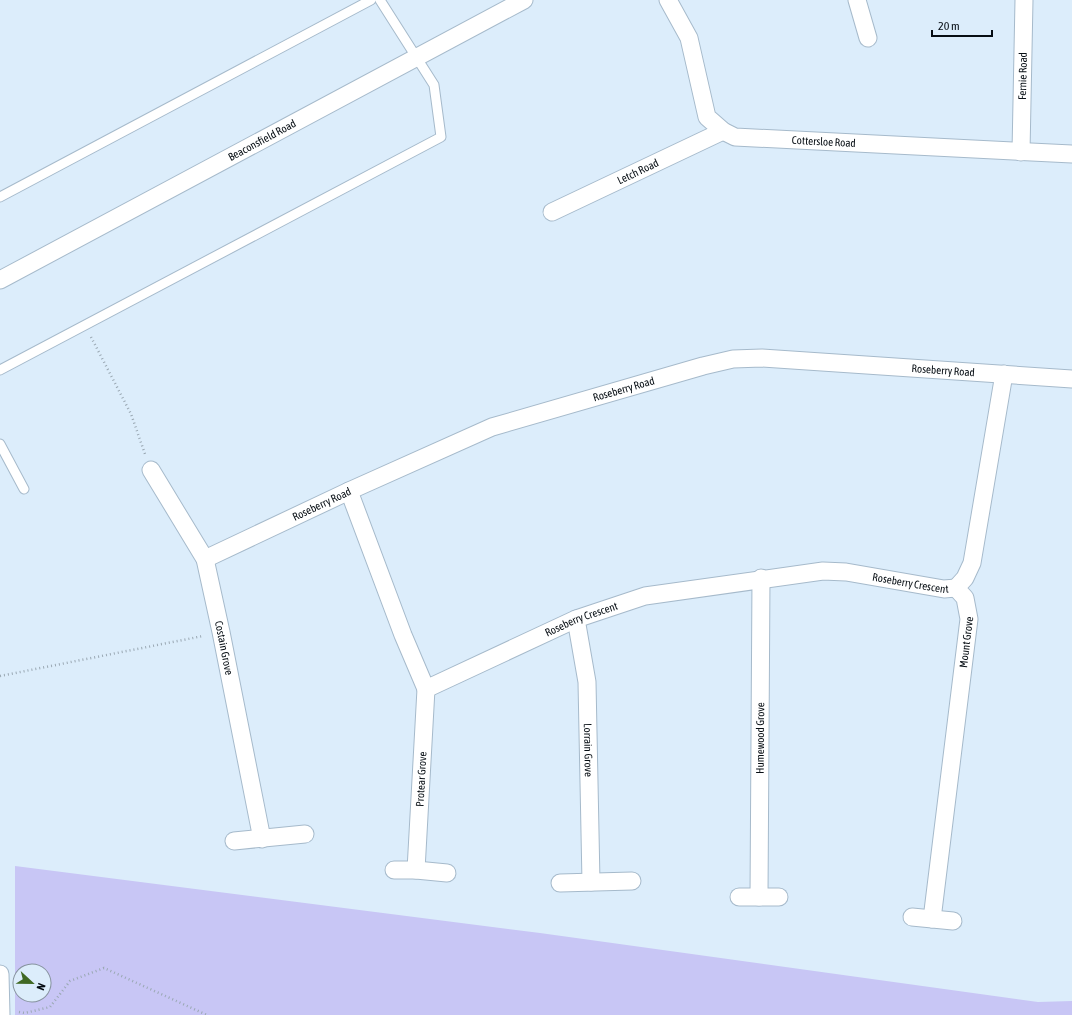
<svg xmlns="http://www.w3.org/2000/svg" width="1072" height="1015" viewBox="0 0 1072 1015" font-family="'Asap Condensed',sans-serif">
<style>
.green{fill:#c8c6f5;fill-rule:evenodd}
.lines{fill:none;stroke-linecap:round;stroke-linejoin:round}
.service-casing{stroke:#a6bacb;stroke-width:11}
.minor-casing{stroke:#a6bacb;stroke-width:19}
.path{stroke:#9aa8b3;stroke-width:2.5;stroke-dasharray:1 3;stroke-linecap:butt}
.service{stroke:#fff;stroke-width:9}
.minor{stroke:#fff;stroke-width:17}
.labels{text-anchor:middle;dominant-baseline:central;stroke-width:4;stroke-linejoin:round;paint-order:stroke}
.street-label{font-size:11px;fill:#060d13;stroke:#dcedfb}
</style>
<rect width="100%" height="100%" fill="#dcedfb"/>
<!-- green -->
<path class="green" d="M 15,866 L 540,933 L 1038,1002 L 1072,1001 L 1072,1015 L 15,1015 ZM 20,971 L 44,971 L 44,995 L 20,995 Z"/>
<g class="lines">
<defs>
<path id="service" d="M 0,197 L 371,0
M 0,370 L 441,137 L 434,85 L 380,0
M 0,444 L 24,489"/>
<g id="minor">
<path id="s1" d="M 668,0 L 689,38 L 707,117 L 723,131 L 735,137 L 1072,154"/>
<path d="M 857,0 L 868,38"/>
<path id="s2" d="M 1021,152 L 1024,0"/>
<path id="s3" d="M 552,212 L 723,131"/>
<path id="s4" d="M 0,280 L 524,0"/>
<path id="s5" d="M 151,470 L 205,559 L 221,632 L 262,839"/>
<path id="s6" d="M 349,491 L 403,635 L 426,689 L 576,619 L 645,596 L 823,571 L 846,572 L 944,589 L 956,588"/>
<path id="s7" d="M 205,559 L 349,491 L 492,427 L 703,366 L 733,359 L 762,358 L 1072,379"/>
<path id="s8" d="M 576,619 L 587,682 L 591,882"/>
<path d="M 234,841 L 305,834"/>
<path d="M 394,870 L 416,870 L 447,873"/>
<path id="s9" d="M 416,870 L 426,689"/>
<path d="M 560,883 L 632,881"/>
<path d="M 739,897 L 779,897"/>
<path id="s10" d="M 759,897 L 761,578"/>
<path d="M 912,917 L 953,921"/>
<path id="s11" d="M 932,919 L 969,619 L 965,598 L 956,588 L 965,578 L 972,563 L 1004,374"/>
<path d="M 0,974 L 1,1015"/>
</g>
</defs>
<!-- service casing -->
<use href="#service" class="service-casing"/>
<!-- minor casing -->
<use href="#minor" class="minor-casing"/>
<!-- path -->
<path class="path" d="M 91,337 L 131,414 L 145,454
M 0,676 L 203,636
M 19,1012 L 25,1013 L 50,1007 L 70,981 L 104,968 L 207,1015"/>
<!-- service -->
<use href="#service" class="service"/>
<!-- minor -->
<use href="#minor" class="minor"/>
</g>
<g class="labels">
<!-- street labels -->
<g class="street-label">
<text stroke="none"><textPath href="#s2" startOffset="76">Fernie Road</textPath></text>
<text stroke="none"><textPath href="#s4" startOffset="297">Beaconsfield Road</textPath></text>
<text stroke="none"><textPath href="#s1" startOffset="248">Cottersloe Road</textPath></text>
<text stroke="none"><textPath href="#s3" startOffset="95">Letch Road</textPath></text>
<text stroke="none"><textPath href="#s7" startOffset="777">Roseberry Road</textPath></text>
<text stroke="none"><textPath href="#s7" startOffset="453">Roseberry Road</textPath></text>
<text stroke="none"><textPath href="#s7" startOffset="129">Roseberry Road</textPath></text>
<text stroke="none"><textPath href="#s6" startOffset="719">Roseberry Crescent</textPath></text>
<text stroke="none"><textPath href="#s6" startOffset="383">Roseberry Crescent</textPath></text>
<text stroke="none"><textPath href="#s11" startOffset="279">Mount Grove</textPath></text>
<text stroke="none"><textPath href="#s5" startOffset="195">Costain Grove</textPath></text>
<text stroke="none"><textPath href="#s10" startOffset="159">Humewood Grove</textPath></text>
<text stroke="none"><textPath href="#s8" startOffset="132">Lorrain Grove</textPath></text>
<text stroke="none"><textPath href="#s9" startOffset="91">Protear Grove</textPath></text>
</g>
</g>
<!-- north arrow -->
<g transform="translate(32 983) rotate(112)"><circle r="19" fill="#dcedfb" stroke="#86939e"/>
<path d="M0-3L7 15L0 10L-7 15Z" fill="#406924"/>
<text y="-6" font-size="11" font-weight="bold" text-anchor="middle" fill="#060d13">N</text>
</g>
<!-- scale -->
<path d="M932 30v6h60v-6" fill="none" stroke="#060d13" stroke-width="2"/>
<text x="938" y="30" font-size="12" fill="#060d13" stroke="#dcedfb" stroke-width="3" paint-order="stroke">20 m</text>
</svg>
